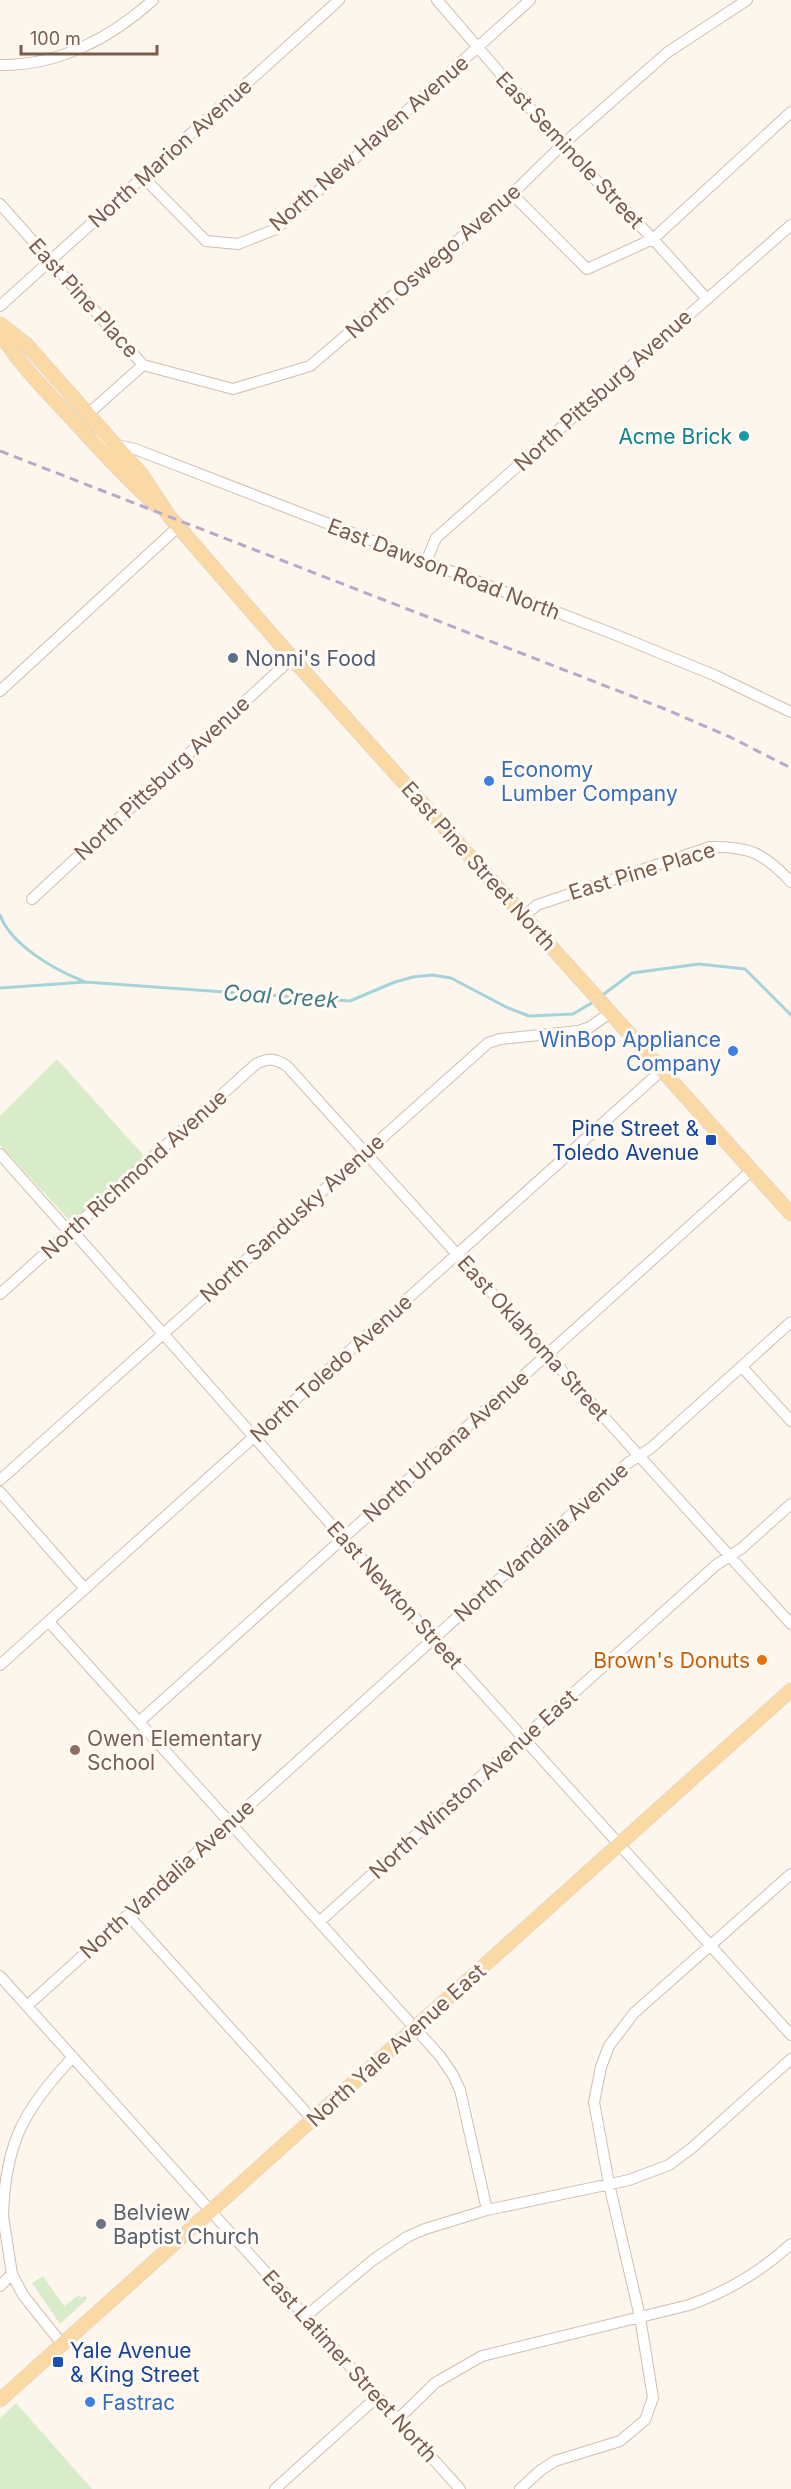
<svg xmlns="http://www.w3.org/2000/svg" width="791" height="2489" viewBox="0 0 791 2489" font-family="Inter,sans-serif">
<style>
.green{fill:#d8ecc9}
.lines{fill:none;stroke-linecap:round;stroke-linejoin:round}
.stream{stroke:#a5d3da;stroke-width:3}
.minor-casing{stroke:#d1beb0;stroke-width:12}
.major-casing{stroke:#dad1cd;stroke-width:15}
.minor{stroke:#fff;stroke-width:10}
.major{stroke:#fbd9a5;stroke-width:14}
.rail{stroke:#b9a8c9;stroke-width:3;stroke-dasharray:9 6;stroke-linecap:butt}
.culture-dot{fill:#0f9aa8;stroke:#fffaf3;stroke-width:2}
.service-dot{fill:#5c6f8a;stroke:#fffaf3;stroke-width:2}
.shop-dot{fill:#3f7fe0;stroke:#fffaf3;stroke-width:2}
.transit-dot{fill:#1a4fb4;stroke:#fffaf3;stroke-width:2}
.food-dot{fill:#e8710a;stroke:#fffaf3;stroke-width:2}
.education-dot{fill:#8d6e63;stroke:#fffaf3;stroke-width:2}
.worship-dot{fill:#6b7280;stroke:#fffaf3;stroke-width:2}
.labels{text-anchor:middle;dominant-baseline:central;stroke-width:6;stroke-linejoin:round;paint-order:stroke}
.street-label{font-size:21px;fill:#7a5c4d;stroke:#fffaf3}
.culture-label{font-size:21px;fill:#0d838f;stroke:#fffaf3;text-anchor:end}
.service-label{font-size:21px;fill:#4e5e75;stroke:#fffaf3;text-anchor:start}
.shop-label{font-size:21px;fill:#366cbe;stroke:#fffaf3;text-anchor:start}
.transit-label{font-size:21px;fill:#164399;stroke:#fffaf3;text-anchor:end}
.food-label{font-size:21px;fill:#c56008;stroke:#fffaf3;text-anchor:end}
.education-label{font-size:21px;fill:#785e54;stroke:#fffaf3;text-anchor:start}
.worship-label{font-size:21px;fill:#5b616d;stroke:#fffaf3;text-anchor:start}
.water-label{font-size:22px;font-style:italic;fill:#437c86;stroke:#fffaf3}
</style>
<rect width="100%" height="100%" fill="#fdf6ec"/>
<!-- green -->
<path class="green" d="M 57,1059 L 145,1157 L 71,1222 L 0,1145 L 0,1116 Z
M 43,2276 L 64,2306 L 79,2295 L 81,2298 L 85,2296 L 87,2299 L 60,2324 L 32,2283 Z
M 16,2403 L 92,2489 L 0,2489 L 0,2418 Z"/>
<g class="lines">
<!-- stream -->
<path class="stream" d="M 0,915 C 11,945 55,970 83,981
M 0,988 L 85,982 L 350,1001 L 395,982 L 413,977 L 432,975 L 451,978 L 508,1008 L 529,1016 L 573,1014 L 595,1001
M 600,997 L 632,973 L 699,964 L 745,969 L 791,1015"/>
<defs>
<path id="minor" d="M 437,0 L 562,145 L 653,239 L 706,298
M 0,65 C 58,66 111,38 153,0
M 143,177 L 206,241 L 238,244 L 276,229 L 530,0
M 512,194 L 587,269 L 653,239 L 791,112
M 0,204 L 143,365
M 0,306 L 339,0
M 143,365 L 233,389 L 310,366 L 512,194 L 562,145 L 668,52 L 747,0
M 88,414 L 143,365
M 91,439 L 135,449 L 616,635 L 714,675 L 791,712
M 426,562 L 436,538 L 791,225
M 0,691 L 178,527
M 32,899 L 292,658
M 523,917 L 537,905 L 710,847 C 749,846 764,853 791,882
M 0,1154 L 62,1224 L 78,1237 L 343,1538 L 791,2035
M 0,1294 L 256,1064 C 269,1057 276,1059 287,1066 L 791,1624
M 742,1367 L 791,1421
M 0,1480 L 488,1043 L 500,1039 L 579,1031 L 590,1027 L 610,1013
M 0,1492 L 85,1589
M 49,1622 L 440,2056 L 453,2075 L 460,2090 L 487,2210
M 0,1665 L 662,1070
M 140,1721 L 752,1170
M 128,1915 L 313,2120
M 319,1922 L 716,1565 L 742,1548 L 791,1504
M 0,1976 L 460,2489
M 27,2006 L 628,1463 L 651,1448 L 791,1322
M 0,2215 L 3,2216 L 12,2274 L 23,2295 L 62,2344
M 3,2216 C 5,2143 24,2109 73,2057
M 0,2286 L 12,2274
M 306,2316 L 373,2260 L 407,2237 L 425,2229 L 487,2210 L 629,2180 L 669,2165 L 693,2147 L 791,2059
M 397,2420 L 435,2383 L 482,2356 L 689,2305 C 727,2292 761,2271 791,2244
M 275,2489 L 377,2397
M 520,2489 L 541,2470 L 555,2461 L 620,2441 L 645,2420 L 653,2398 L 640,2317 L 609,2184 L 594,2102 L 601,2067 L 609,2046 L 634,2013 L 791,1874"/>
<path id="major" d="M 0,324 L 26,344 L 142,475 L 169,516 L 292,658 L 791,1214
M 0,333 C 20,365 46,391 72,419 C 99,448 126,479 156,505
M 0,2400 L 791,1690"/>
</defs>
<!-- minor casing -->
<use href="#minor" class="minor-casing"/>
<!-- major casing -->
<use href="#major" class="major-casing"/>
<!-- minor -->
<use href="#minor" class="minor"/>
<!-- major -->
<use href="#major" class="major"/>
<!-- rail -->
<path class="rail" d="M 0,451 L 665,709 L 730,737 L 791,768"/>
</g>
<!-- markers -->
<circle class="culture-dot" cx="744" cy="436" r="6"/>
<circle class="service-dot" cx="233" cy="658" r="6"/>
<g class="shop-dot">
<circle cx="489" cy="781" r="6"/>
<circle cx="733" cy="1051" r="6"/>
<circle cx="90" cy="2402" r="6"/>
</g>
<g class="transit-dot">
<rect x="705" y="1134" width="12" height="12" rx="3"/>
<rect x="52" y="2356" width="12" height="12" rx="3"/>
</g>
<circle class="food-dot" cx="762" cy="1660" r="6"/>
<circle class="education-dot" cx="75" cy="1750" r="6"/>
<circle class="worship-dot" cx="101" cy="2224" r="6"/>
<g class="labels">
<!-- street labels -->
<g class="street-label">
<text transform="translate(369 143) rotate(-41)">North New Haven Avenue</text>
<text transform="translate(570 150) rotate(47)">East Seminole Street</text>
<text transform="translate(170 153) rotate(-42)">North Marion Avenue</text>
<text transform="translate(433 261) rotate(-41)">North Oswego Avenue</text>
<text transform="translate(84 298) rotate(48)">East Pine Place</text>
<text transform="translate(603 390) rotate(-42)">North Pittsburg Avenue</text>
<text transform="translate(444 569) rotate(21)">East Dawson Road North</text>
<text transform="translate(162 778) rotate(-43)">North Pittsburg Avenue</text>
<text transform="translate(479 866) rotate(48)">East Pine Street North</text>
<text transform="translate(642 871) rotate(-17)">East Pine Place</text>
<text transform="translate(134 1174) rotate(-42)">North Richmond Avenue</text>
<text transform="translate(292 1218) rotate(-42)">North Sandusky Avenue</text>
<text transform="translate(533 1338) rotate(48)">East Oklahoma Street</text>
<text transform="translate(331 1368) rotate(-42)">North Toledo Avenue</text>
<text transform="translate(446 1446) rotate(-42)">North Urbana Avenue</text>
<text transform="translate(541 1542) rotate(-42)">North Vandalia Avenue</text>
<text transform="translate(395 1595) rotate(48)">East Newton Street</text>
<text transform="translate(473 1784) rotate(-42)">North Winston Avenue East</text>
<text transform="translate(167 1879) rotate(-42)">North Vandalia Avenue</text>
<text transform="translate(396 2045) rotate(-42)">North Yale Avenue East</text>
<text transform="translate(350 2366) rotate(48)">East Latimer Street North</text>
</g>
<!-- culture labels -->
<g class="culture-label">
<text x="732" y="436">Acme Brick</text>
</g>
<!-- service labels -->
<g class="service-label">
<text x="245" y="658">Nonni's Food</text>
</g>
<!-- shop labels -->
<g class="shop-label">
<text x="501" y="769">Economy<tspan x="501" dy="24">Lumber Company</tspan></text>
<text x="721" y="1039" text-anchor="end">WinBop Appliance<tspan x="721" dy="24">Company</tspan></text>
<text x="102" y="2402">Fastrac</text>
</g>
<!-- transit labels -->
<g class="transit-label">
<text x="699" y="1128">Pine Street &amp;<tspan x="699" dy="24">Toledo Avenue</tspan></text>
<text x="70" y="2350" text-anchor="start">Yale Avenue<tspan x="70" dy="24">&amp; King Street</tspan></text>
</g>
<!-- food labels -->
<g class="food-label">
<text x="750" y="1660">Brown's Donuts</text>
</g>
<!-- education labels -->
<g class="education-label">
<text x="87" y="1738">Owen Elementary<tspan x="87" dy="24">School</tspan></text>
</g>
<!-- worship labels -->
<g class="worship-label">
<text x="113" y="2212">Belview<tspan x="113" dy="24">Baptist Church</tspan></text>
</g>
<!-- water labels -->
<g class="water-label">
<text transform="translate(281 996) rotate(4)">Coal Creek</text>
</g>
</g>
<!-- scale -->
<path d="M21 45v9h136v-9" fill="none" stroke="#7a5c4d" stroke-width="3"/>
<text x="30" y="45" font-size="18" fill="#7a5c4d" stroke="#fffaf3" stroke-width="4.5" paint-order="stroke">100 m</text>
</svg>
